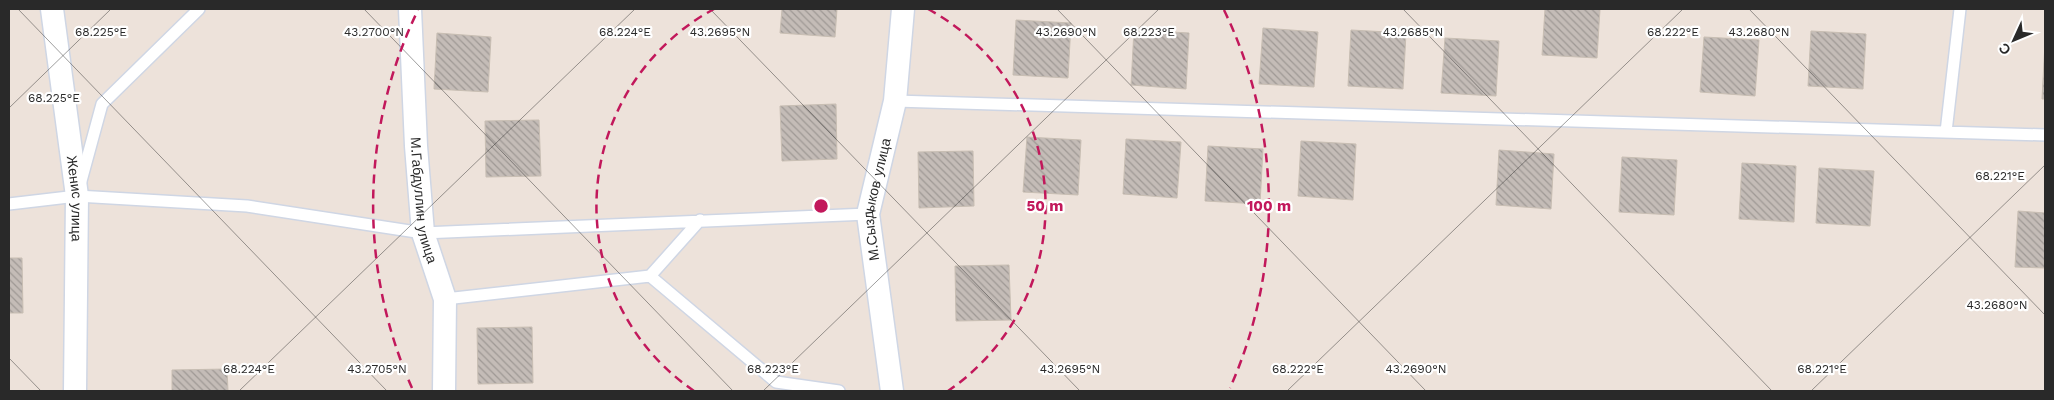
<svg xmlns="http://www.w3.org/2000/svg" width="2054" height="400" viewBox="0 0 2054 400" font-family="'Work Sans',sans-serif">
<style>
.building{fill:url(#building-back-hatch);stroke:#c8beb3}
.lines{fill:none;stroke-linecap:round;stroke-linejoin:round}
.lane-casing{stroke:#cfd6e4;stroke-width:14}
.street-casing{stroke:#cfd6e4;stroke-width:25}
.lane{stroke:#fff;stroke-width:11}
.street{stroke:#fff;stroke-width:22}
.ticks{fill:none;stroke:#292929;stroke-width:1;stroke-opacity:0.45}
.ring{fill:none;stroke:#c2185b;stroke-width:2.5;stroke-dasharray:9 6}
.labels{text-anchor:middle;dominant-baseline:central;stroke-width:4.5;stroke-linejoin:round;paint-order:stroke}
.street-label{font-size:14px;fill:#292929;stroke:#fff}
.ticks-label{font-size:12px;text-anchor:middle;fill:#292929;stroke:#fff;stroke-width:4.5;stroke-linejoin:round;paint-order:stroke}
.centre{fill:#c2185b;stroke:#fff;stroke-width:2.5}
.ring-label{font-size:15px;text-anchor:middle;font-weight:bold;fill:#c2185b;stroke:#fff;stroke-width:4.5;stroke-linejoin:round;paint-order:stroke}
</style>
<defs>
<pattern id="building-back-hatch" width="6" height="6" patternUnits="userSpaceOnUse" patternTransform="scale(1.25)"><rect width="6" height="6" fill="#c4bcb7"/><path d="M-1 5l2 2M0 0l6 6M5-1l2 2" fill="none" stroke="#9f9995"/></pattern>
</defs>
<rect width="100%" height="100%" fill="#ede2da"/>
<!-- building -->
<path class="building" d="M 782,9 L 837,9 L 835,37 L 780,33 Z
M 1545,9 L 1600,9 L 1597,58 L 1542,55 Z
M 1016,20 L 1071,23 L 1068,78 L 1013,75 Z
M 1263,28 L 1318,32 L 1314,87 L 1259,84 Z
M 1134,30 L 1189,33 L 1186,89 L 1131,85 Z
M 1351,30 L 1406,33 L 1403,89 L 1348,86 Z
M 1811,31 L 1866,34 L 1863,89 L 1808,86 Z
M 437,33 L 491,37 L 488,92 L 434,89 Z
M 1704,37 L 1759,40 L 1755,96 L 1700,92 Z
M 1445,38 L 1499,41 L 1496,96 L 1441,93 Z
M 2045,43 L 2045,99 L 2042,99 Z
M 836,104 L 837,159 L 782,161 L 780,106 Z
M 539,120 L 541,176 L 486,177 L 485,121 Z
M 1027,137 L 1081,140 L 1078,195 L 1023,192 Z
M 1126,139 L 1181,142 L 1177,198 L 1123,194 Z
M 1301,141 L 1356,144 L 1353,200 L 1298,196 Z
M 1208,146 L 1263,149 L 1260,204 L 1205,201 Z
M 1499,150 L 1554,154 L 1551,209 L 1496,205 Z
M 973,151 L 974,206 L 919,208 L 918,152 Z
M 1622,157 L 1677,160 L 1674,215 L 1619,212 Z
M 1742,163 L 1796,166 L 1794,222 L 1739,219 Z
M 1819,168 L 1874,171 L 1870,226 L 1816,223 Z
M 2018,211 L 2045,213 L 2045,268 L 2015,267 Z
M 9,258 L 22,258 L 23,313 L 9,313 Z
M 1009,265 L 1011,320 L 956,321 L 955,266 Z
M 532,327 L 533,383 L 478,384 L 477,328 Z
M 227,369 L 228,391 L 172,391 L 172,370 Z"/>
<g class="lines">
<defs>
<path id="lane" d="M 895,101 L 2045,135
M 1946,132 L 1960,9
M 81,181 L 102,104 L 199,9
M 9,204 L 77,196 L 247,206 L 423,233 L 868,214
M 650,276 L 700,220
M 445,299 L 650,276 L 776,382 L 839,391"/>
<g id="street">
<path id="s1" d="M 52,9 L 77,196 L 75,391"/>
<path id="s2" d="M 410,9 L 416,146 L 423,233 L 445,299 L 444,391"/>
<path id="s3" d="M 892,391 L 868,214 L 895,101 L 903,9"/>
</g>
</defs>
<!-- lane casing -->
<use href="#lane" class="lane-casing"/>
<!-- street casing -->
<use href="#street" class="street-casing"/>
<!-- lane -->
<use href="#lane" class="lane"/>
<!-- street -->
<use href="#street" class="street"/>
</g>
<!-- ticks -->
<path class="ticks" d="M 18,9 L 387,391M 364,9 L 733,391M 710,9 L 1080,391M 1057,9 L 1426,391M 1403,9 L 1772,391M 1749,9 L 2045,315M 9,108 L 111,9M 9,358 L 41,391M 239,391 L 635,9M 763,391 L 1159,9M 1287,391 L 1683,9M 1811,391 L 2045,165"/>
<!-- distance rings -->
<g class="ring">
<path d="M694 391A224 224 0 0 1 714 9M928 9A224 224 0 0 1 948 391"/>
<path d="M412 388A448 448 0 0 1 418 10M1224 10A448 448 0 0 1 1230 388"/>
</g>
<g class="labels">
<!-- street labels -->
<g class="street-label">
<text stroke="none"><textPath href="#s1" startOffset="191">Женис улица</textPath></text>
<text stroke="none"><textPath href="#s3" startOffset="194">М.Сыздыков улица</textPath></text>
<text stroke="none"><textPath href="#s2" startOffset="192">М.Габдуллин улица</textPath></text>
</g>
</g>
<g class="ticks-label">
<text x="101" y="36">68.225°E</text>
<text x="625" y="36">68.224°E</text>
<text x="1149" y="36">68.223°E</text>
<text x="1673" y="36">68.222°E</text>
<text x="374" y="36">43.2700°N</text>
<text x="720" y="36">43.2695°N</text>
<text x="1066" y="36">43.2690°N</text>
<text x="1413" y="36">43.2685°N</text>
<text x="1759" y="36">43.2680°N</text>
<text x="54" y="102">68.225°E</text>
<text x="2000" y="180">68.221°E</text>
<text x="1997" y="309">43.2680°N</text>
<text x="377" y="373">43.2705°N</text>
<text x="1070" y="373">43.2695°N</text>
<text x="1416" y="373">43.2690°N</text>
<text x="249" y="373">68.224°E</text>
<text x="773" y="373">68.223°E</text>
<text x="1298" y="373">68.222°E</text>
<text x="1822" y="373">68.221°E</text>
</g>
<circle cx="821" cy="206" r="8" class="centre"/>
<g class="ring-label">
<text x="1045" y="211">50 m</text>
<text x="1269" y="211">100 m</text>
</g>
<!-- border -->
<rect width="2054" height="400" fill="none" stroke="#292929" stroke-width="20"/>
<!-- north arrow -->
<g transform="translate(2014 40) rotate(226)" stroke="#ffffff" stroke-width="4" paint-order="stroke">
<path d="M0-4L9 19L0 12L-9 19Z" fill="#292929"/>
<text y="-8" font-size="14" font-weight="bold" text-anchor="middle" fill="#292929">С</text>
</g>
</svg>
